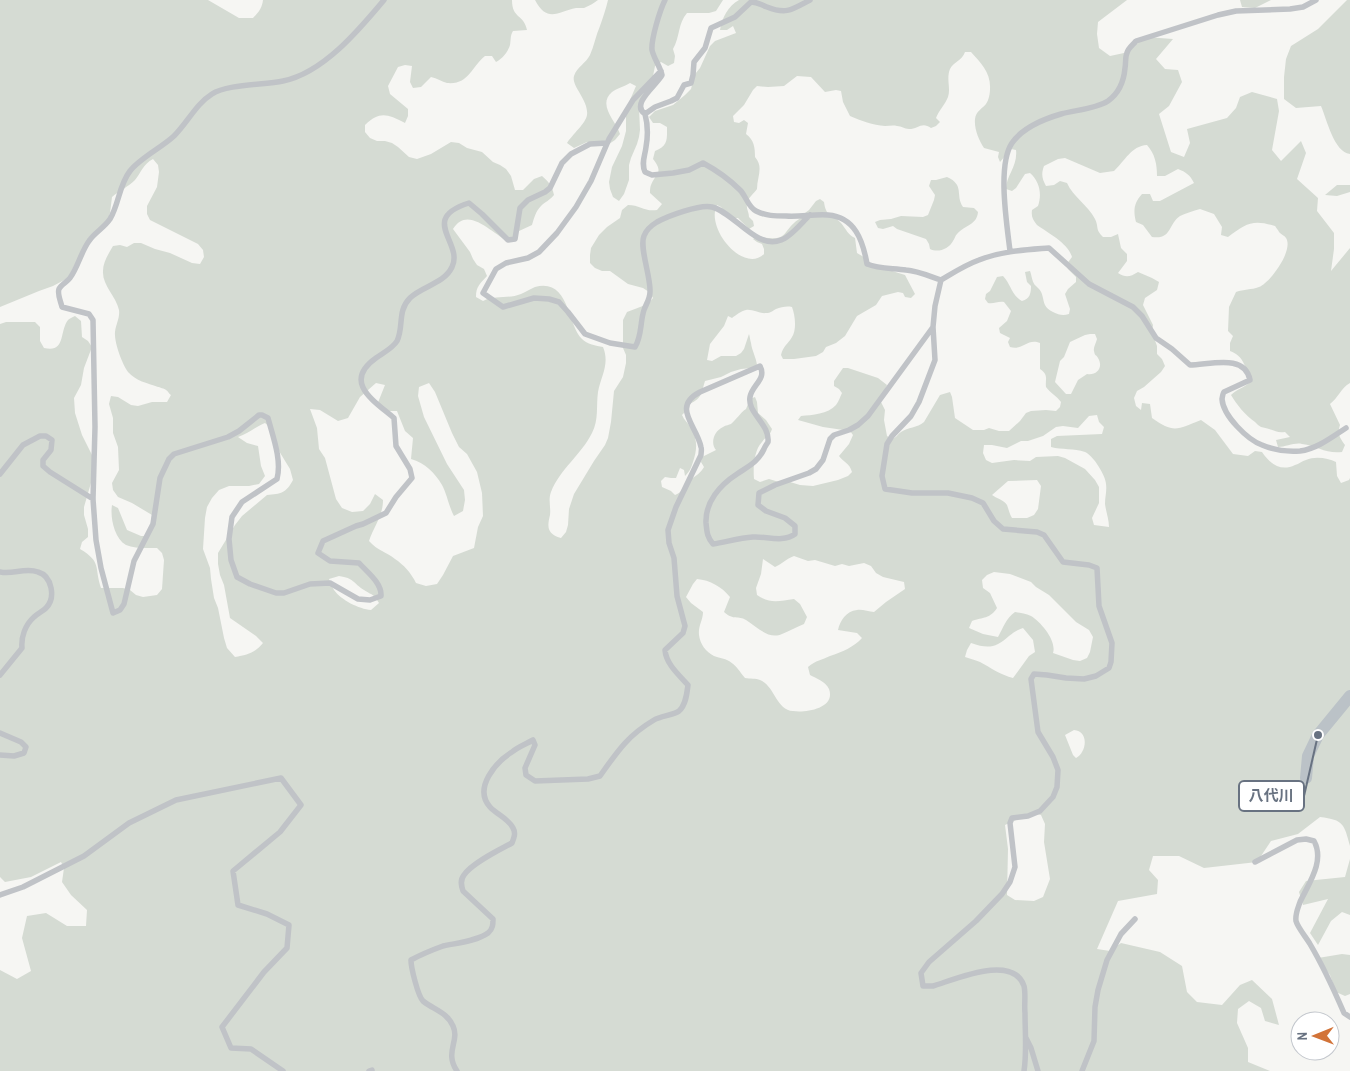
<svg xmlns="http://www.w3.org/2000/svg" width="1350" height="1071" viewBox="0 0 1350 1071" font-family="'Archivo Narrow','Noto Sans JP',sans-serif">
<style>
.green{fill:#d5dbd3;fill-rule:evenodd}
.lines{fill:none;stroke-linecap:round;stroke-linejoin:round}
.river{stroke:#bbc2c7;stroke-width:12}
.minor{stroke:#c0c3c7;stroke-width:5.5}
.leader{fill:none;stroke:#687281;stroke-width:2}
.callout-dot{fill:#687281;stroke:#fff;stroke-width:2}
.callout{fill:#fff;stroke:#687281;stroke-width:2}
.callout-label{font-size:15px;text-anchor:middle;font-weight:bold;fill:#687281}
</style>
<rect width="100%" height="100%" fill="#f6f6f3"/>
<!-- green -->
<path class="green" d="M 0,0 L 208,0 L 239,18 L 253,18 C 259,12 262,8 263,0 L 512,0 C 512,19 524,14 527,30 L 513,31 C 510,36 511,40 510,45 C 508,52 502,59 496,62 L 492,56 L 485,56 C 471,67 469,85 447,83 C 442,82 437,78 431,77 L 421,87 L 413,88 L 410,82 L 412,66 L 405,65 L 398,67 L 388,86 L 390,94 L 408,109 L 408,116 L 405,123 C 387,114 380,111 365,125 L 365,132 L 370,138 L 377,141 L 385,141 L 392,143 L 398,147 L 409,157 L 417,159 L 431,154 L 451,142 L 459,143 L 467,148 L 482,152 L 493,162 L 500,165 L 506,169 L 511,176 L 515,190 L 523,190 L 534,179 L 542,176 C 549,182 552,186 554,195 C 549,201 546,201 541,206 C 536,211 534,218 532,225 L 519,231 L 510,242 C 493,235 468,204 453,229 L 470,252 L 473,259 L 477,265 L 484,269 L 487,276 C 480,284 476,286 476,297 L 483,301 C 495,295 509,299 521,294 C 526,292 530,289 535,287 C 570,278 567,325 582,339 C 587,344 596,346 603,347 C 610,364 601,376 598,392 C 596,406 599,420 592,433 C 581,455 560,469 551,492 C 548,500 551,507 550,515 C 547,527 547,534 561,538 L 566,532 L 568,525 L 569,509 L 574,494 L 594,461 L 605,445 L 608,438 L 611,422 L 614,391 L 623,377 L 626,363 L 626,355 L 623,348 L 623,320 L 627,312 L 648,304 L 653,298 L 649,292 L 643,288 L 628,284 L 610,271 L 602,271 L 595,268 L 590,263 L 590,255 L 591,248 L 599,235 L 607,227 L 620,218 L 622,210 L 628,205 C 640,205 645,212 657,210 L 662,204 L 650,193 C 650,192 650,187 651,185 C 656,173 664,173 653,159 L 655,151 C 668,146 667,140 667,127 L 660,123 L 653,123 L 649,117 L 655,111 L 673,105 L 685,95 L 691,89 L 695,74 L 700,68 L 710,46 L 715,41 L 736,33 L 733,26 L 727,30 L 720,30 C 722,18 728,6 739,0 L 1127,0 L 1098,22 L 1097,34 L 1099,48 L 1110,56 L 1124,53 L 1146,37 L 1173,39 L 1156,59 L 1165,69 L 1178,70 L 1182,82 L 1169,106 L 1159,114 L 1171,152 L 1184,157 L 1190,143 L 1187,129 L 1227,118 L 1236,108 L 1240,97 L 1252,92 L 1277,99 L 1279,111 L 1272,150 L 1281,161 L 1301,141 L 1306,153 L 1297,179 L 1318,198 L 1317,211 L 1334,233 L 1334,249 L 1331,271 L 1350,248 L 1350,383 C 1341,388 1338,398 1330,404 L 1340,425 C 1337,434 1340,438 1345,445 L 1342,452 C 1326,454 1317,446 1302,444 C 1295,442 1286,447 1278,447 L 1276,440 L 1290,437 L 1285,432 C 1278,433 1275,431 1269,429 C 1267,428 1264,428 1261,427 C 1259,426 1257,424 1255,422 C 1245,415 1237,405 1231,395 C 1237,389 1244,388 1250,382 C 1246,368 1244,356 1230,351 L 1230,343 L 1233,336 L 1228,331 L 1229,307 L 1236,292 C 1244,289 1251,290 1259,287 C 1270,283 1294,250 1286,238 C 1285,236 1281,234 1280,233 C 1279,232 1276,227 1275,226 C 1253,219 1246,223 1228,237 L 1221,235 L 1222,227 L 1214,214 L 1200,209 C 1193,211 1186,213 1180,216 C 1168,224 1172,240 1152,237 L 1143,225 L 1136,222 C 1133,210 1134,203 1142,194 L 1150,194 L 1153,201 L 1160,201 L 1194,183 C 1190,175 1186,172 1178,169 L 1165,176 L 1157,176 C 1157,164 1155,154 1147,145 C 1131,146 1125,161 1114,171 L 1100,173 L 1065,158 L 1058,159 L 1044,166 C 1041,174 1042,179 1046,186 L 1054,185 L 1060,181 L 1067,183 C 1073,197 1088,205 1095,219 C 1099,227 1095,229 1103,237 L 1111,237 L 1118,234 L 1121,248 L 1127,254 L 1127,261 L 1118,273 C 1126,278 1130,277 1138,272 L 1152,278 L 1159,282 L 1157,290 L 1145,298 L 1143,305 L 1153,325 L 1152,332 L 1157,346 L 1157,354 L 1162,359 L 1165,366 L 1161,372 L 1144,387 L 1137,391 L 1134,398 L 1136,406 L 1141,410 L 1142,403 L 1150,404 L 1152,418 C 1174,434 1178,429 1201,420 L 1215,430 L 1233,454 L 1248,456 L 1255,451 L 1262,452 C 1270,464 1281,472 1295,465 C 1299,464 1302,461 1306,460 C 1315,456 1328,458 1336,462 L 1337,476 L 1341,483 L 1349,480 L 1350,478 L 1350,846 C 1344,824 1344,820 1320,817 L 1298,834 L 1271,841 L 1257,862 L 1204,868 L 1179,856 L 1153,856 L 1149,870 L 1158,880 L 1157,894 L 1118,901 L 1097,949 L 1110,951 L 1121,943 L 1160,952 L 1182,966 L 1187,992 L 1197,1002 L 1222,1005 L 1240,985 L 1252,980 L 1272,999 L 1279,1025 L 1265,1021 L 1261,1008 L 1249,1001 L 1238,1009 L 1237,1023 L 1248,1048 L 1248,1062 L 1270,1071 L 0,1071 L 0,970 L 17,979 L 31,971 L 22,938 L 27,916 L 46,913 L 67,926 L 86,926 L 87,910 L 71,895 L 62,882 L 64,868 L 61,862 L 31,877 L 5,882 L 0,877 L 0,324 L 6,322 L 35,322 L 40,327 L 40,341 L 44,348 C 66,353 59,332 68,320 C 70,318 73,317 75,316 L 81,321 L 82,337 L 88,341 L 92,347 L 84,368 L 81,385 L 74,398 L 75,413 L 82,435 L 95,461 L 95,469 L 84,507 L 84,515 L 88,529 L 88,537 L 82,542 L 80,549 C 102,562 94,567 101,588 L 123,588 L 130,590 L 136,595 L 143,597 L 157,595 L 162,589 L 164,560 L 162,553 L 157,548 C 147,548 135,549 126,545 C 114,538 110,517 112,505 L 118,508 L 127,530 L 141,536 L 149,536 L 152,515 L 132,503 L 118,497 L 113,490 L 112,483 L 119,470 L 118,447 L 113,433 L 113,418 L 109,404 L 111,396 L 118,397 L 131,405 L 138,406 L 152,402 L 167,402 L 171,395 C 169,394 168,391 166,390 C 165,389 159,387 158,387 C 147,383 136,381 128,372 C 122,364 114,342 115,332 C 116,324 120,318 119,310 C 116,296 102,285 103,271 C 103,262 109,253 113,246 L 120,245 L 127,247 L 134,243 L 141,243 L 155,249 L 170,253 L 192,263 L 200,264 L 204,257 L 203,250 L 198,244 L 150,220 L 147,214 L 147,206 L 157,187 L 159,172 L 158,165 L 153,159 C 143,164 141,173 135,180 C 128,187 119,191 112,197 L 110,213 L 107,221 L 89,237 L 68,278 L 53,286 L 39,291 L 0,307 ZM 965,52 L 971,52 C 981,63 991,73 990,89 C 990,93 989,100 986,104 C 982,109 976,111 975,119 C 974,129 979,140 984,148 L 999,152 L 998,157 L 1000,162 L 1011,149 L 1016,150 C 1018,166 1006,176 1006,189 L 1012,191 L 1016,188 L 1025,174 L 1030,173 C 1040,182 1042,194 1038,206 L 1032,210 C 1031,217 1033,220 1037,225 C 1048,233 1068,243 1072,257 L 1066,265 L 1068,269 L 1076,277 L 1076,282 L 1068,289 L 1065,294 L 1070,309 L 1069,314 C 1063,316 1059,315 1053,312 C 1040,306 1046,297 1039,289 C 1038,288 1037,287 1036,286 C 1032,283 1032,276 1030,271 L 1025,272 L 1027,282 L 1031,286 C 1031,293 1030,299 1022,301 C 1011,295 1011,284 1003,276 L 997,277 L 990,291 L 986,294 L 985,299 L 988,303 C 994,304 998,301 1004,302 L 1011,311 L 1007,321 L 999,328 L 1000,333 L 1010,338 L 1008,342 L 1010,347 C 1023,351 1027,338 1040,343 L 1040,369 C 1049,375 1045,379 1046,387 C 1050,393 1057,396 1061,402 L 1060,407 L 1056,411 L 1046,410 L 1031,411 L 1026,413 L 1020,421 L 1009,431 L 999,431 L 989,428 L 984,430 L 973,430 L 955,418 L 952,397 L 950,392 L 940,395 L 924,422 C 917,428 908,427 901,432 C 897,435 897,437 892,439 L 887,436 L 884,420 L 885,410 L 880,400 L 887,385 L 878,378 L 848,368 L 843,368 L 834,381 L 834,386 L 839,389 L 842,393 C 840,397 839,401 836,405 C 828,414 812,415 801,416 L 798,420 L 823,427 L 850,431 L 853,435 L 849,444 L 839,456 C 844,463 849,462 852,472 L 848,476 L 838,480 L 813,486 L 800,485 L 790,482 L 779,482 L 769,479 L 760,482 L 754,479 C 753,468 754,450 762,442 C 766,436 770,436 772,429 L 766,420 L 758,413 L 757,402 L 755,397 L 750,399 L 746,409 C 740,413 737,419 731,424 C 729,425 726,425 723,427 C 714,431 710,443 716,450 L 702,457 L 701,462 L 704,467 C 701,473 695,476 689,481 C 684,486 683,492 675,495 L 671,491 L 662,487 L 661,481 L 665,477 L 671,478 L 676,478 L 680,468 L 684,470 L 685,476 C 690,471 691,468 693,462 C 697,450 698,440 691,428 C 688,423 684,420 682,415 L 686,411 L 687,405 C 702,399 701,394 705,381 L 721,377 L 731,372 L 741,369 L 752,368 L 757,365 C 756,357 752,351 751,343 C 750,340 750,337 749,334 L 744,349 L 741,353 L 736,356 L 721,356 L 712,361 L 707,360 L 710,344 L 724,326 L 728,316 L 732,318 C 736,315 741,311 746,310 C 753,309 759,314 766,313 C 771,313 772,311 776,309 C 781,307 787,306 792,307 C 795,315 797,329 792,337 C 788,344 783,346 781,355 L 783,359 L 794,359 L 816,356 L 823,352 L 826,347 L 836,343 L 845,336 L 857,316 L 876,305 L 882,296 L 898,292 L 903,293 L 905,297 L 911,298 L 915,294 L 905,275 L 889,270 L 874,267 L 867,259 L 857,253 L 855,238 C 848,235 846,229 841,223 C 833,214 826,218 824,202 L 820,199 L 816,201 L 809,210 L 801,216 L 801,218 C 780,230 791,244 758,236 L 753,239 L 757,242 L 762,244 L 764,249 L 764,254 C 743,274 705,228 717,205 L 721,207 L 727,215 L 732,218 L 738,218 L 749,229 L 754,226 L 753,221 L 749,217 C 749,212 746,209 747,204 C 747,198 754,194 757,189 C 757,177 764,167 755,157 C 755,147 754,140 746,134 L 748,123 L 744,120 L 739,123 L 734,122 L 733,116 L 744,105 L 753,90 L 757,86 L 768,87 L 784,86 L 797,76 L 811,77 L 825,92 L 836,90 L 841,91 L 843,102 L 850,116 C 861,121 873,125 885,126 C 889,126 893,125 897,126 C 902,126 904,129 909,129 C 918,129 922,121 931,128 L 936,126 L 940,122 L 936,118 C 939,110 945,105 948,97 C 951,88 946,79 950,69 C 953,62 962,61 965,52 ZM 1090,334 L 1095,334 L 1097,339 C 1096,343 1093,348 1094,351 C 1095,357 1096,354 1098,358 C 1104,368 1096,376 1087,374 L 1078,380 L 1071,394 L 1066,394 L 1055,382 L 1060,361 L 1064,357 L 1070,342 L 1085,335 ZM 376,383 L 385,385 L 377,405 L 386,411 L 397,411 L 405,431 L 413,438 L 411,459 C 425,463 435,473 442,485 C 447,494 449,507 454,516 L 463,511 L 465,500 L 464,490 L 447,464 L 424,417 L 418,396 L 419,387 L 429,383 L 435,392 L 452,433 L 459,447 L 467,454 L 477,472 L 482,493 L 483,516 L 478,527 L 474,548 L 453,556 L 443,575 L 437,584 L 426,586 L 416,583 C 411,573 404,565 395,559 C 385,551 378,551 369,541 C 374,526 383,516 383,500 L 375,494 L 370,504 L 363,511 L 352,512 L 342,508 L 336,499 L 325,458 L 319,449 L 317,428 L 310,409 L 320,410 L 338,421 L 348,418 L 360,397 ZM 1097,415 L 1099,422 L 1104,427 L 1102,434 L 1057,436 L 1051,439 L 1051,447 C 1062,450 1074,448 1085,452 C 1093,455 1106,476 1106,484 C 1107,491 1105,497 1105,504 C 1106,512 1109,519 1109,527 L 1094,525 L 1092,518 L 1099,503 L 1099,487 L 1095,480 L 1085,469 L 1065,458 L 1058,456 L 1036,457 L 1030,461 L 1014,460 L 992,463 L 986,460 L 983,453 L 984,445 L 992,445 L 1007,448 L 1021,441 L 1028,441 L 1043,436 L 1056,427 L 1063,426 L 1078,428 L 1089,416 ZM 265,423 L 273,430 L 279,451 L 290,469 L 293,480 C 286,493 281,494 267,495 L 242,516 L 235,525 L 218,553 L 218,564 L 220,575 L 224,585 L 230,618 L 256,636 L 263,643 C 255,653 247,655 235,657 L 227,648 L 224,638 L 218,608 L 214,598 L 211,579 L 210,568 L 203,549 L 205,518 L 207,507 L 212,498 L 219,490 L 229,486 L 249,486 L 259,484 L 265,476 L 261,466 L 258,446 L 247,443 L 238,437 C 248,434 255,427 265,423 ZM 1037,480 L 1041,486 L 1038,509 L 1034,515 L 1027,518 L 1012,518 C 1009,513 1009,510 1007,505 C 1004,500 996,498 992,495 L 1008,481 ZM 794,556 L 808,561 L 815,560 L 835,566 L 842,564 L 849,566 L 864,563 L 871,566 L 876,573 L 883,577 L 904,582 L 905,589 L 886,602 L 874,612 C 869,612 862,609 857,610 C 846,611 840,621 838,630 L 857,633 L 862,638 C 854,647 842,652 830,656 C 822,660 816,660 808,667 L 810,675 C 816,678 826,682 829,689 C 836,708 806,713 793,711 C 776,710 775,686 760,680 C 756,678 750,679 745,678 C 740,672 736,665 729,661 C 724,658 719,658 714,656 C 706,652 700,644 699,635 C 698,626 703,620 703,612 L 691,603 L 686,597 L 693,584 L 697,579 C 710,580 722,587 730,597 L 724,612 C 734,621 738,615 746,620 C 757,627 769,640 782,634 C 790,631 796,627 804,624 L 807,617 L 800,604 L 794,599 C 779,601 770,604 757,595 L 756,588 L 761,574 L 763,559 L 775,567 C 782,564 786,559 794,556 ZM 994,572 L 1010,574 L 1031,582 L 1036,587 L 1049,595 L 1076,622 L 1089,630 L 1093,637 L 1090,652 L 1087,658 L 1080,661 L 1073,660 L 1053,653 C 1057,641 1041,622 1031,616 C 1026,613 1020,613 1015,612 C 1006,618 1003,628 998,637 L 983,634 L 969,628 L 972,621 C 983,617 990,619 997,608 L 990,593 L 983,588 L 982,580 L 987,575 ZM 339,576 C 354,578 353,583 364,590 C 373,596 373,593 379,603 L 371,610 C 359,609 341,600 334,590 C 332,587 330,582 329,579 ZM 1023,628 L 1033,640 L 1035,652 L 1029,656 L 1013,678 C 1001,675 991,668 980,662 C 976,660 970,659 965,657 L 967,650 L 971,643 C 988,649 996,648 1009,636 C 1014,632 1017,630 1023,628 ZM 1074,730 C 1089,731 1087,752 1076,758 L 1073,755 L 1065,735 ZM 1031,813 L 1041,815 L 1045,824 L 1044,842 L 1050,879 L 1043,897 L 1034,901 L 1015,900 L 1007,895 L 1008,849 L 1005,825 Z
M 535,0 L 598,0 C 594,3 589,6 584,8 C 582,8 579,8 576,8 C 558,12 547,23 535,0 Z
M 608,0 L 723,0 L 716,11 L 709,13 L 687,13 C 678,23 680,37 673,49 L 675,56 L 674,63 L 668,66 L 661,62 L 655,66 L 652,81 L 639,107 L 640,130 L 639,137 L 637,144 L 631,158 L 629,165 L 629,180 L 624,194 L 619,201 L 613,197 L 610,189 L 609,182 L 612,167 L 622,146 L 626,131 L 626,115 L 630,100 L 636,86 L 630,83 C 624,87 617,88 612,92 C 597,105 616,121 620,134 L 615,140 L 609,144 L 601,145 L 587,142 L 574,148 L 567,143 C 572,135 586,123 587,115 C 589,100 571,86 574,76 C 577,67 586,63 590,55 C 594,46 596,35 600,26 C 603,17 606,9 608,0 Z
M 1240,0 L 1271,0 L 1255,8 L 1242,7 Z
M 1347,0 L 1350,0 L 1350,154 C 1334,152 1327,120 1321,106 L 1296,108 L 1284,99 L 1284,77 L 1286,59 L 1291,46 L 1318,29 Z
M 947,177 C 965,185 955,195 963,207 L 974,208 L 978,212 C 977,225 965,225 957,234 C 955,236 955,238 953,241 C 949,249 938,253 930,249 L 929,244 L 926,239 L 897,229 L 893,226 L 883,229 L 878,228 L 875,222 L 880,220 L 891,219 L 901,216 L 923,217 L 928,215 L 934,200 L 935,195 L 929,186 L 931,180 L 936,180 Z
M 1337,185 L 1350,185 L 1350,192 L 1337,196 L 1325,195 Z
M 1350,859 L 1350,915 L 1342,912 L 1331,921 L 1318,945 L 1310,933 L 1328,899 L 1303,905 L 1299,892 L 1306,881 L 1345,877 Z
M 1342,954 L 1350,955 L 1350,994 L 1345,996 L 1336,992 L 1330,975 L 1318,958 Z"/>
<g class="lines">
<!-- river -->
<path class="river" d="M 1306,778 L 1308,756 L 1318,735 L 1350,696"/>
<!-- minor -->
<path class="minor" d="M 384,0 C 359,30 323,73 283,81 C 264,85 227,84 212,94 C 196,104 188,122 174,136 C 161,148 140,158 130,171 C 119,185 119,204 110,219 C 104,228 94,233 89,241 C 81,252 78,267 70,278 C 67,282 61,285 59,289 C 57,294 61,302 62,307 L 89,314 L 93,320 L 95,427 L 93,499 L 96,540 L 101,568 L 113,613 L 120,610 L 124,604 L 134,561 L 153,524 L 160,478 L 169,459 L 174,454 L 228,437 L 239,431 L 259,415 L 262,415 L 268,418 C 273,437 282,460 277,479 L 242,502 L 232,517 L 229,539 L 231,560 L 237,577 L 250,584 L 276,593 L 284,593 L 310,584 L 330,583 L 358,599 L 370,600 L 381,596 C 382,583 367,572 359,563 L 330,561 L 318,553 L 323,541 L 356,526 L 363,524 L 386,513 L 396,497 L 412,478 L 410,469 L 396,446 L 394,418 C 374,401 342,382 376,358 C 383,353 393,348 397,341 C 404,327 397,311 410,298 C 422,286 444,284 452,267 C 464,243 418,219 469,203 L 482,214 L 508,240 L 515,239 L 520,208 L 528,200 L 545,192 L 550,188 L 562,163 L 571,154 L 590,144 L 607,143
M 665,0 C 660,10 651,39 652,50 C 654,59 660,66 662,75 C 657,85 630,104 645,114 C 648,125 648,136 646,147 C 645,156 641,163 645,172 L 652,175 L 673,173 L 689,170 L 703,163 C 716,170 729,179 740,190 C 746,196 748,207 756,211 C 766,216 775,216 786,216 C 800,217 814,214 828,215 C 855,217 863,241 867,264 C 879,269 893,268 906,270 C 918,271 929,276 941,280
M 661,71 L 633,100 L 609,139 L 591,181 L 576,207 L 557,233 L 539,252 L 528,258 L 506,263 L 496,269 L 483,293 L 503,307 L 534,298 L 549,299 L 559,302 L 568,312 L 585,334 L 610,343 L 635,347 C 642,336 640,322 644,310 C 646,304 650,299 650,292 C 651,277 639,247 644,236 C 646,230 652,225 657,222 C 668,216 700,204 712,207 C 735,213 756,250 781,240 C 791,237 802,222 810,215
M 645,114 L 655,107 L 671,101 L 677,98 L 684,85 L 691,83 L 693,75 L 694,62 L 705,48 L 711,28 L 735,17 L 751,2 C 758,2 761,5 767,7 C 787,15 793,9 810,0
M 1010,251 C 1007,225 997,165 1012,143 C 1023,127 1044,119 1061,114 C 1075,110 1096,109 1108,101 C 1119,93 1124,80 1125,68 C 1126,63 1125,57 1127,53 C 1128,48 1133,45 1136,41 L 1218,15 L 1236,11 L 1290,9 L 1303,7 L 1316,0
M 0,474 L 23,445 L 40,436 L 46,436 L 52,440 L 51,450 L 43,460 L 43,466 L 50,472 L 93,499
M 0,572 C 13,575 25,567 38,572 C 52,576 56,598 46,608 C 43,611 37,614 34,617 C 25,625 21,637 22,648 L 0,675
M 0,733 L 21,742 L 26,747 L 24,753 L 14,756 L 0,755
M 1255,862 L 1297,840 L 1306,839 L 1314,841 C 1325,861 1309,883 1300,902 C 1298,908 1295,914 1296,921 C 1298,928 1306,937 1310,944 C 1323,966 1334,990 1344,1013 L 1350,1017
M 0,895 L 23,887 L 84,856 L 129,823 L 176,800 L 281,778 L 301,805 L 280,832 L 233,871 L 238,905 L 267,914 L 289,925 L 287,948 L 264,972 L 222,1027 L 231,1048 L 251,1049 L 283,1071
M 1026,1038 L 1031,1048 L 1038,1071
M 369,1071 L 372,1070 L 372,1071
M 457,1071 C 444,1052 460,1041 453,1026 C 447,1012 434,1010 423,1001 C 418,996 411,968 411,960 C 422,954 432,950 443,946 C 457,943 477,941 488,933 C 493,929 493,924 493,919 L 463,891 C 461,885 460,880 464,875 C 472,863 499,850 512,843 C 514,838 516,833 513,828 C 509,819 496,814 490,807 C 473,788 496,762 512,752 C 518,747 526,744 533,740 L 535,745 L 525,768 L 526,775 L 535,781 L 588,779 L 600,776 C 617,752 627,736 654,720 C 661,716 674,715 679,711 C 686,705 687,693 688,685 C 679,675 666,664 665,650 L 683,633 L 685,626 L 677,596 L 674,558 L 669,543 L 668,530 L 676,507 L 701,455 C 701,453 702,448 701,447 C 697,426 671,407 700,392 L 760,366 C 767,379 752,385 750,397 C 747,413 770,424 768,442 C 767,444 765,446 764,449 C 758,462 749,466 737,474 C 720,485 705,502 706,523 C 707,532 707,537 713,544 C 726,542 739,538 753,537 C 766,536 783,543 795,534 L 795,526 L 785,518 L 766,511 L 758,505 L 759,493 L 775,485 L 809,473 L 816,469 L 823,460 L 830,439 L 834,435 L 849,430 L 858,425 L 868,416 L 933,327
M 1024,1071 C 1027,1052 1025,1032 1025,1013 C 1024,1005 1026,994 1024,986 C 1013,953 954,980 933,986 L 923,986 L 921,973 L 929,962 L 976,921 L 1002,894 L 1010,882 L 1015,867 L 1010,823 L 1012,818 L 1028,816 L 1040,811 L 1053,797 L 1057,787 L 1058,770 L 1053,757 L 1038,732 L 1031,679 L 1034,674 L 1047,675 L 1066,678 L 1084,679 L 1096,676 L 1109,668 L 1111,662 L 1112,643 L 1099,606 L 1097,568 L 1089,565 L 1063,562 L 1044,535 L 1037,532 L 1003,529 L 994,521 L 983,503 L 972,498 L 948,493 L 912,493 L 885,489 L 882,476 L 887,444 L 892,436 L 911,416 L 919,402 L 935,360 L 933,327 L 935,306 L 941,280 C 953,273 965,265 979,260 C 1002,251 1025,250 1049,248 L 1089,284 L 1133,307 L 1142,316 L 1156,338 L 1172,349 L 1190,365 C 1209,365 1245,353 1250,380 L 1224,392 C 1223,393 1222,399 1222,399 C 1223,416 1248,440 1262,445 C 1274,450 1288,452 1300,451 C 1317,449 1332,437 1346,428
M 1082,1071 L 1094,1041 L 1095,1007 L 1098,990 L 1107,960 L 1121,934 L 1135,919"/>
</g>
<!-- callouts -->
<path class="leader" d="M1318 735L1304 796"/>
<circle class="callout-dot" cx="1318" cy="735" r="5"/>
<rect class="callout" x="1239" y="781" width="65" height="30" rx="5"/>
<g class="callout-label">
<text x="1271" y="801">八代川</text>
</g>
<!-- north arrow -->
<g transform="translate(1315 1036) rotate(269)"><circle r="24" fill="#ffffff" stroke="#c3c7cd"/>
<path d="M0-4L9 19L0 12L-9 19Z" fill="#d27338"/>
<text y="-8" font-size="14" font-weight="bold" text-anchor="middle" fill="#687281">N</text>
</g>
</svg>
